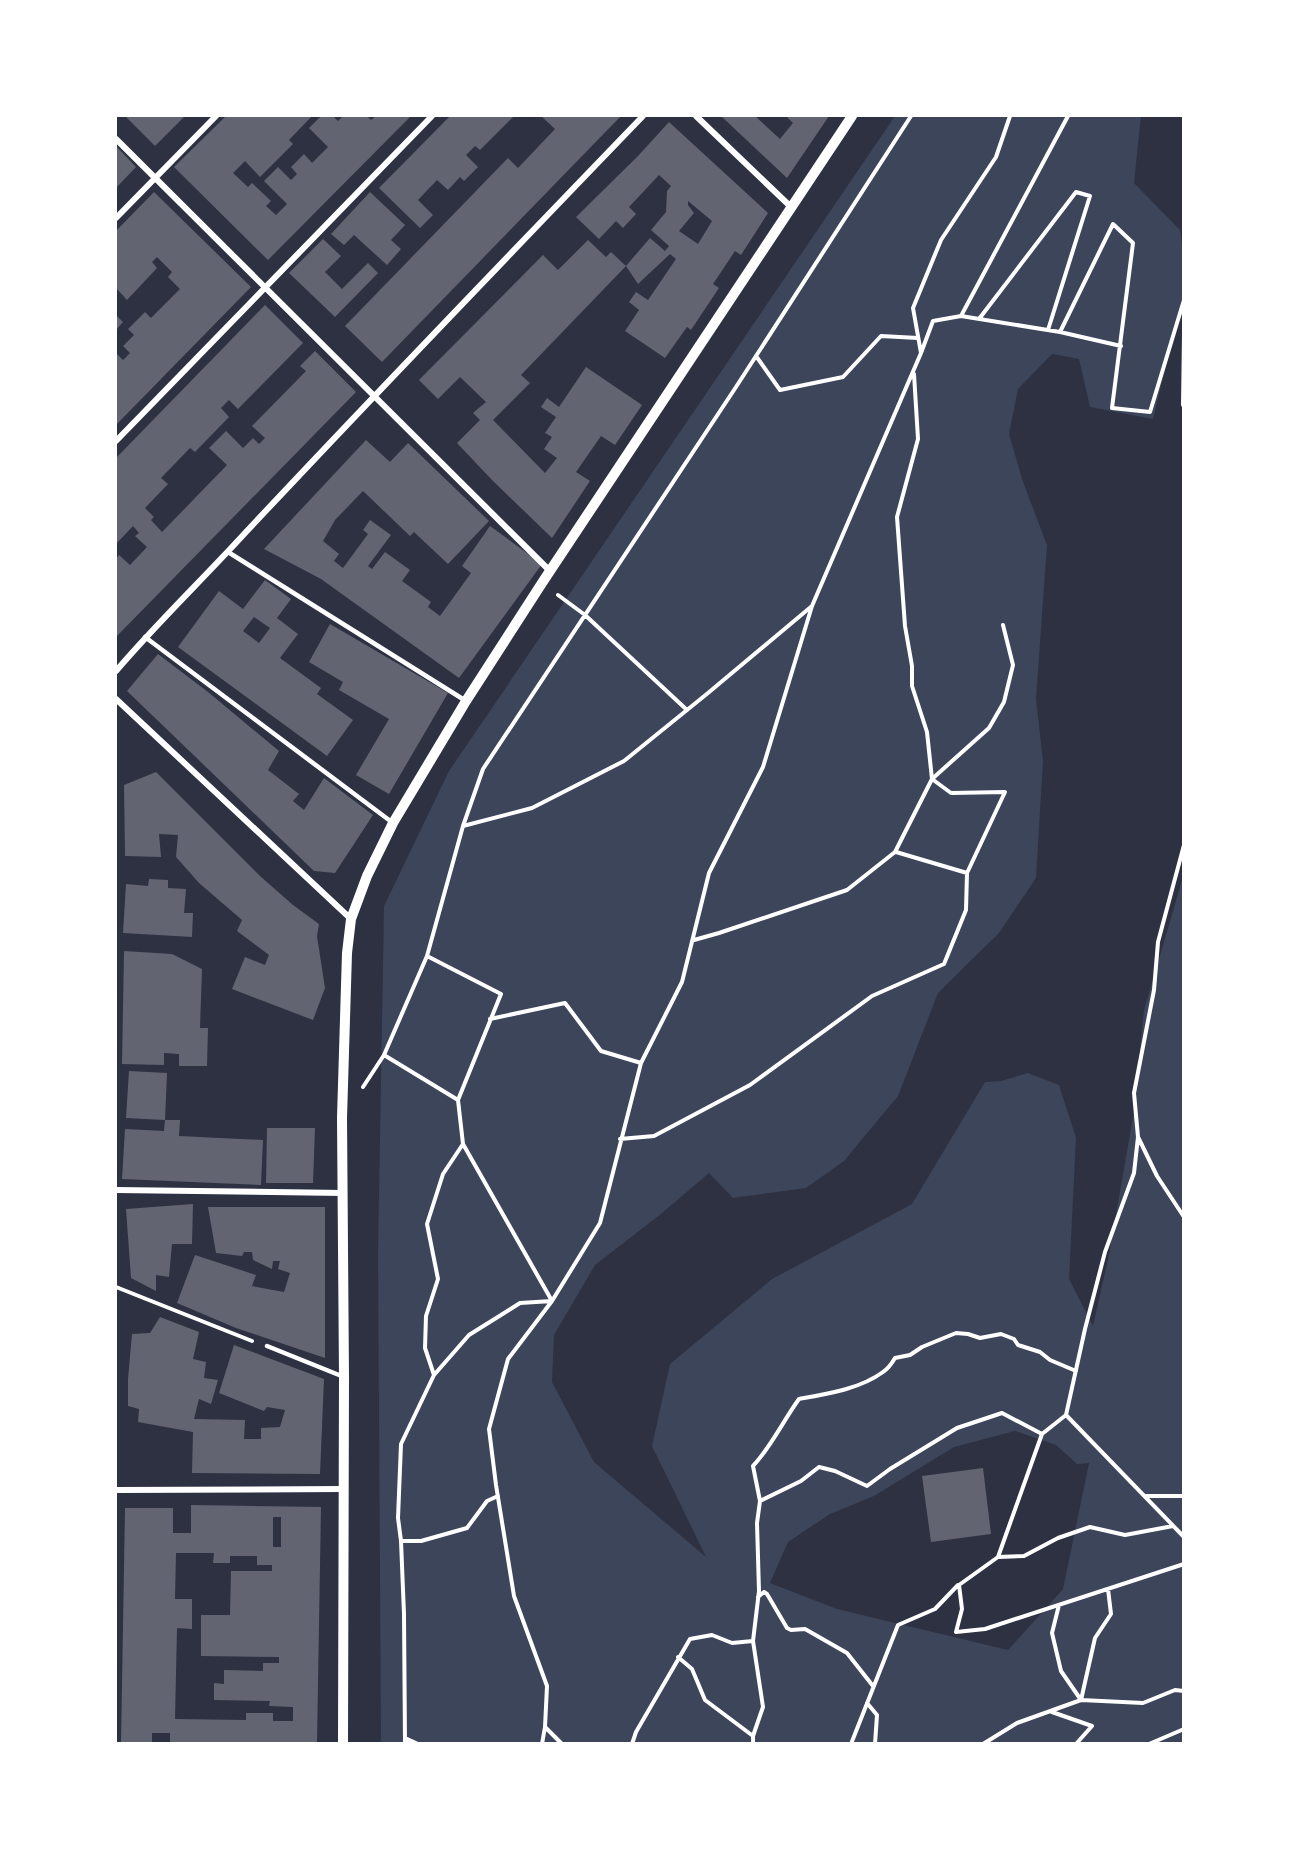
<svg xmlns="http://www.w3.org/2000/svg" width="1299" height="1859" viewBox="0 0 1299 1859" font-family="Helvetica,sans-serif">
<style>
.green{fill:#3c4559;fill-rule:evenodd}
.building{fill:#626471;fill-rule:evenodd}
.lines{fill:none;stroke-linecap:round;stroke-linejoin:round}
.path{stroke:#fff;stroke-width:4}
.service{stroke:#fff;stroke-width:4.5}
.minor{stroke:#fff;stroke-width:6}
.tertiary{stroke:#fff;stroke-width:10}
</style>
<rect width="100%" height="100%" fill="#2d3142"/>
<!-- green -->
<path class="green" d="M 895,116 L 1141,116 L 1134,183 L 1180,230 L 1184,259 L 1183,295 L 1153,419 L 1090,407 L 1079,359 L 1052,354 L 1018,389 L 1009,434 L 1023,482 L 1047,545 L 1036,699 L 1043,761 L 1036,878 L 999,933 L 938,993 L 898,1096 L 844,1161 L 806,1188 L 733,1198 L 709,1173 L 661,1214 L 595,1265 L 554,1335 L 552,1382 L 594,1462 L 706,1557 L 652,1446 L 670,1364 L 772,1279 L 912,1204 L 985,1082 L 1001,1081 L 1028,1073 L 1059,1085 L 1076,1138 L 1069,1279 L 1093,1326 L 1109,1255 L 1134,1111 L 1144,1010 L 1183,877 L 1183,1743 L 381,1744 L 378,1253 L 384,906 L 449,771 ZM 1015,1431 L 1056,1445 L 1077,1464 L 1089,1463 L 1063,1589 L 1008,1650 L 837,1609 L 770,1583 L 788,1542 L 830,1514 L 874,1496 L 954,1447 Z"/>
<!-- building -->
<path class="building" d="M 125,116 L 185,116 L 155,146 Z
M 226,116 L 312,116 L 289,140 L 293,144 L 260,177 L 245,161 L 233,173 L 248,187 L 252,183 L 271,201 L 266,206 L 276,215 L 287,204 L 264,181 L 278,167 L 291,180 L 297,174 L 291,167 L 304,154 L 312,163 L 328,147 L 309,128 L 321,116 L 333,116 L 338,121 L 343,116 L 367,116 L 371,120 L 376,116 L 411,116 L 268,260 L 174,167 Z
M 450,116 L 514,116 L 480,150 L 475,146 L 466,155 L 478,167 L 464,181 L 460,177 L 448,190 L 437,180 L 418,200 L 433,215 L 420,228 L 379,188 Z
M 541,116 L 621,116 L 382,362 L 345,326 L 508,158 L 518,168 L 555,129 Z
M 721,116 L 755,116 L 780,139 L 793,123 L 786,116 L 829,116 L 787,178 Z
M 669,122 L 768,213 L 741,255 L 735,251 L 713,284 L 719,288 L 691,330 L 687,327 L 665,358 L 625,331 L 639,310 L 629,302 L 636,292 L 648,300 L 676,259 L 670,254 L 638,284 L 626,266 L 650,238 L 665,251 L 669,246 L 651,230 L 666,212 L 667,191 L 671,186 L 659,175 L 629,207 L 636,214 L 623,228 L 616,221 L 599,239 L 576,217 L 638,156 ZM 688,201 L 712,221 L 698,244 L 679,231 L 694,213 L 688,205 Z
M 116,146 L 136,167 L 116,188 Z
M 154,192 L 251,287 L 116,425 L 116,356 L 117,354 L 123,360 L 130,353 L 123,346 L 134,335 L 128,329 L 145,312 L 151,318 L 180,289 L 168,277 L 172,272 L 157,257 L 152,262 L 157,268 L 127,300 L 116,288 L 116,231 Z
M 370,192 L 405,225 L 391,240 L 401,249 L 387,265 L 354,235 L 344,245 L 331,234 Z
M 323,239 L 341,256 L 325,272 L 342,289 L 368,263 L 378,273 L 335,317 L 289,273 Z
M 588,240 L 606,257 L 611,252 L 626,266 L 521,375 L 530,383 L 493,420 L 545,473 L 557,458 L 544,449 L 552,437 L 545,433 L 556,417 L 541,407 L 547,398 L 559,407 L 586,367 L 642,405 L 615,445 L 601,436 L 576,472 L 590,481 L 552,538 L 492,480 L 457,443 L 480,420 L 473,413 L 486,402 L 460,377 L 438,399 L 419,380 L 543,255 L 558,270 Z
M 265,305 L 303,343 L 238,409 L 229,400 L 221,408 L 229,417 L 195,452 L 190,448 L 161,478 L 168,484 L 145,508 L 154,517 L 151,520 L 162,532 L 227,465 L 209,448 L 226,431 L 243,448 L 253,438 L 259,444 L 265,438 L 252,426 L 306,371 L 300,366 L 315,351 L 356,392 L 116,637 L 116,559 L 119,555 L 130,565 L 147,547 L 135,536 L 139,533 L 133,526 L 116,544 L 116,458 Z
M 116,315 L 123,322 L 116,330 Z
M 366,440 L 390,462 L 408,443 L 489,521 L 448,564 L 414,532 L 410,536 L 363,491 L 335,520 L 323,541 L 339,554 L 334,561 L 343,568 L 368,534 L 363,530 L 370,520 L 391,535 L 368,566 L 372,569 L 385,552 L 410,570 L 402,581 L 431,602 L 428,607 L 440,616 L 471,573 L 462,566 L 490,526 L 542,564 L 459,678 L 321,579 L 264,549 Z
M 265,580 L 291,599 L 277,618 L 298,634 L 280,658 L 321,688 L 317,694 L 353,720 L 327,756 L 178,647 L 219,591 L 243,609 ZM 254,617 L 270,628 L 259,643 L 243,631 Z
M 330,624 L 448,693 L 389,794 L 356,775 L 389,719 L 339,690 L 343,682 L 309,662 Z
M 158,654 L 208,692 L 279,751 L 268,770 L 299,794 L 293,801 L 304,810 L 324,778 L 373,815 L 335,873 L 314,871 L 127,691 Z
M 156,772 L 260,876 L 293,905 L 319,924 L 317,936 L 325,988 L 313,1020 L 232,989 L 245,957 L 265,965 L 269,955 L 237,931 L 242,920 L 199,883 L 176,857 L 178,835 L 159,834 L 161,857 L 125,856 L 124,785 Z
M 149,879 L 168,880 L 168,888 L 186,889 L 184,913 L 193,913 L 192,937 L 123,933 L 126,884 L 148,886 Z
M 124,951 L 172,954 L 202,969 L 200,1028 L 208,1028 L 207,1066 L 179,1066 L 179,1054 L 164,1053 L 164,1065 L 122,1064 Z
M 129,1071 L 167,1073 L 165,1120 L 126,1118 Z
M 165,1120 L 180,1120 L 179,1136 L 263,1140 L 261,1185 L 122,1179 L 125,1129 L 164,1131 Z
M 267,1128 L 315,1128 L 313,1183 L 266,1183 Z
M 193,1204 L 192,1244 L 172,1244 L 169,1277 L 156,1275 L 156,1291 L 131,1278 L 126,1209 Z
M 208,1207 L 325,1207 L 325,1358 L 236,1328 L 177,1303 L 195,1255 L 256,1275 L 252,1286 L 284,1292 L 290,1273 L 278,1269 L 280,1261 L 273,1261 L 272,1269 L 253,1260 L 252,1252 L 244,1252 L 242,1256 L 216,1253 Z
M 160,1317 L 199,1332 L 193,1359 L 206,1362 L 204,1378 L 218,1380 L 211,1404 L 199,1399 L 194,1419 L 245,1420 L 244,1439 L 261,1439 L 261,1428 L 280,1427 L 285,1410 L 267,1407 L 264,1411 L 219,1393 L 234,1345 L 324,1379 L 320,1474 L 192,1473 L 193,1432 L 138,1422 L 139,1409 L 128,1406 L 128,1379 L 132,1334 L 150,1333 Z
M 983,1468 L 991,1534 L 931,1542 L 922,1476 Z
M 191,1505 L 321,1507 L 317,1743 L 170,1743 L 170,1733 L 152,1733 L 152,1743 L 121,1743 L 125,1508 L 173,1508 L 173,1533 L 191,1533 ZM 273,1517 L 281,1517 L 281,1547 L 273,1547 ZM 176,1553 L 214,1553 L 213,1563 L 230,1563 L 230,1556 L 257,1556 L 257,1565 L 272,1565 L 272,1571 L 231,1571 L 230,1615 L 201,1615 L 201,1656 L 279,1657 L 279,1663 L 263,1663 L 263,1671 L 224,1670 L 224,1684 L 214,1683 L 214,1700 L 270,1701 L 269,1706 L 293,1707 L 293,1721 L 273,1721 L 273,1713 L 246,1713 L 246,1720 L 175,1719 L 177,1628 L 192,1629 L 192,1599 L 175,1599 Z"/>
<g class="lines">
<!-- path -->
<path class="path" d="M 961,316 L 1060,332 L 1121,346
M 979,319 L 1076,192 L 1090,196 L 1048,330
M 1060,332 L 1113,224 L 1133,243 L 1112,408 L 1150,412 L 1184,300
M 921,353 L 933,321 L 961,316 L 1068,116
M 756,356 L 780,390 L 843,377 L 881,336 L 918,338
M 1183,405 L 1184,335
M 558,595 L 585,615 L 687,710
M 463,826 L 483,769 L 736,387 L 911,116
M 1184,845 L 1158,942 L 1154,990 L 1134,1093 L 1138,1137 L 1134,1173 L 1105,1252 L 1085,1329 L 1066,1415 L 1042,1434 L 998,1557 L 959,1585 L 962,1609 L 956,1632 L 985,1629 L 1184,1564
M 896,852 L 967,873
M 694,940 L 719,933 L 847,890 L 895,852 L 932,779 L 989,728 L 1004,702 L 1013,665 L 1003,625
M 490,1019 L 565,1003 L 601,1051 L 641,1063
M 384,1055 L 458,1100
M 363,1087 L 384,1055 L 427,956 L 463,826 L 532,808 L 624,761 L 708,693 L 812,606
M 1138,1137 L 1157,1176 L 1184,1217
M 620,1139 L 654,1136 L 750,1085 L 872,996 L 944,964 L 966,910 L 967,873 L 1005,792 L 951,793 L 932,779 L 927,732 L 912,686 L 912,666 L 905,626 L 897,517 L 918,439 L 914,374
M 116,1287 L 252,1341
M 434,1375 L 425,1348 L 426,1316 L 438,1279 L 427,1224 L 443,1174 L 463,1144
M 1066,1415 L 1184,1537
M 1145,1496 L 1184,1496
M 760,1501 L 753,1466 C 771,1447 783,1421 799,1399 C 827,1394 860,1389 883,1372 C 888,1369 892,1363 895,1358 L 910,1355 L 922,1347 L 956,1333 L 968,1334 L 980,1338 L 1001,1334 L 1014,1339 L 1018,1345 L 1040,1352 L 1050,1360 L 1076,1371
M 401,1541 L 421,1541 L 467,1528 L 487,1501 L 498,1496
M 998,1557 L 1024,1556 L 1058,1538 L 1090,1527 L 1125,1535 L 1173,1526
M 758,1597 L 764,1592 L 767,1594 L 787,1628 L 791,1630 L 805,1629 L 847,1653 L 873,1686
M 1059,1605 L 1052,1633 L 1061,1671 L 1081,1700 L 1143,1703 L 1175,1690 L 1184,1691
M 678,1657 L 692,1669 L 705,1700 L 753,1736
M 867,1703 L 877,1715 L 875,1744
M 1052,1712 L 1092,1726 L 1076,1744
M 545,1727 L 562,1744
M 405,1738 L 418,1744
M 405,1744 L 404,1614 L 401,1541 L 398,1518 L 401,1444 L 434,1375 L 469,1335 L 520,1303 L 552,1301 L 463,1144 L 458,1100 L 501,994 L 427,956
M 542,1744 L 545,1727 L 547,1686 L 514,1596 L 496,1485 L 489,1429 L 508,1359 L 552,1301 L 600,1223 L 641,1063 L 682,982 L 709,873 L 763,767 L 812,606 L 921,353 L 913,308 L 941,240 L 996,157 L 1010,116
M 632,1744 L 636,1732 L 690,1639 L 712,1635 L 732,1643 L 753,1641
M 753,1744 L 753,1736 L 763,1707 L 753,1641 L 759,1591 L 757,1523 L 760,1501 L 801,1481 L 819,1467 L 835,1471 L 867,1486 L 890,1469 L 957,1428 L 1002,1413 L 1042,1434
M 851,1744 L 898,1625 L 935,1609 L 958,1585
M 983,1744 L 1017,1723 L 1081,1700 L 1095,1638 L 1111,1614 L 1108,1589
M 1149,1744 L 1184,1729"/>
<!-- service -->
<path class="service" d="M 228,552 L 466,701
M 145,637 L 393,823
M 267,1346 L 344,1377"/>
<!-- minor -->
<path class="minor" d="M 696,116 L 791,207
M 116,139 L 550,571
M 116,218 L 216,116
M 116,441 L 432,116
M 116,671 C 157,623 203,579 246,532 C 377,392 510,254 643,116
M 116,699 L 351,919
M 116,1190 L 343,1193
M 116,1490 L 343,1489"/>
<!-- tertiary -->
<path class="tertiary" d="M 343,1744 L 344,1377 L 342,1118 L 347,953 L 351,919 L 367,876 L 393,823 L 466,701 L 542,583 L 852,116"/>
</g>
<!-- border -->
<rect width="1299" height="1859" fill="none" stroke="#ffffff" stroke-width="234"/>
</svg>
